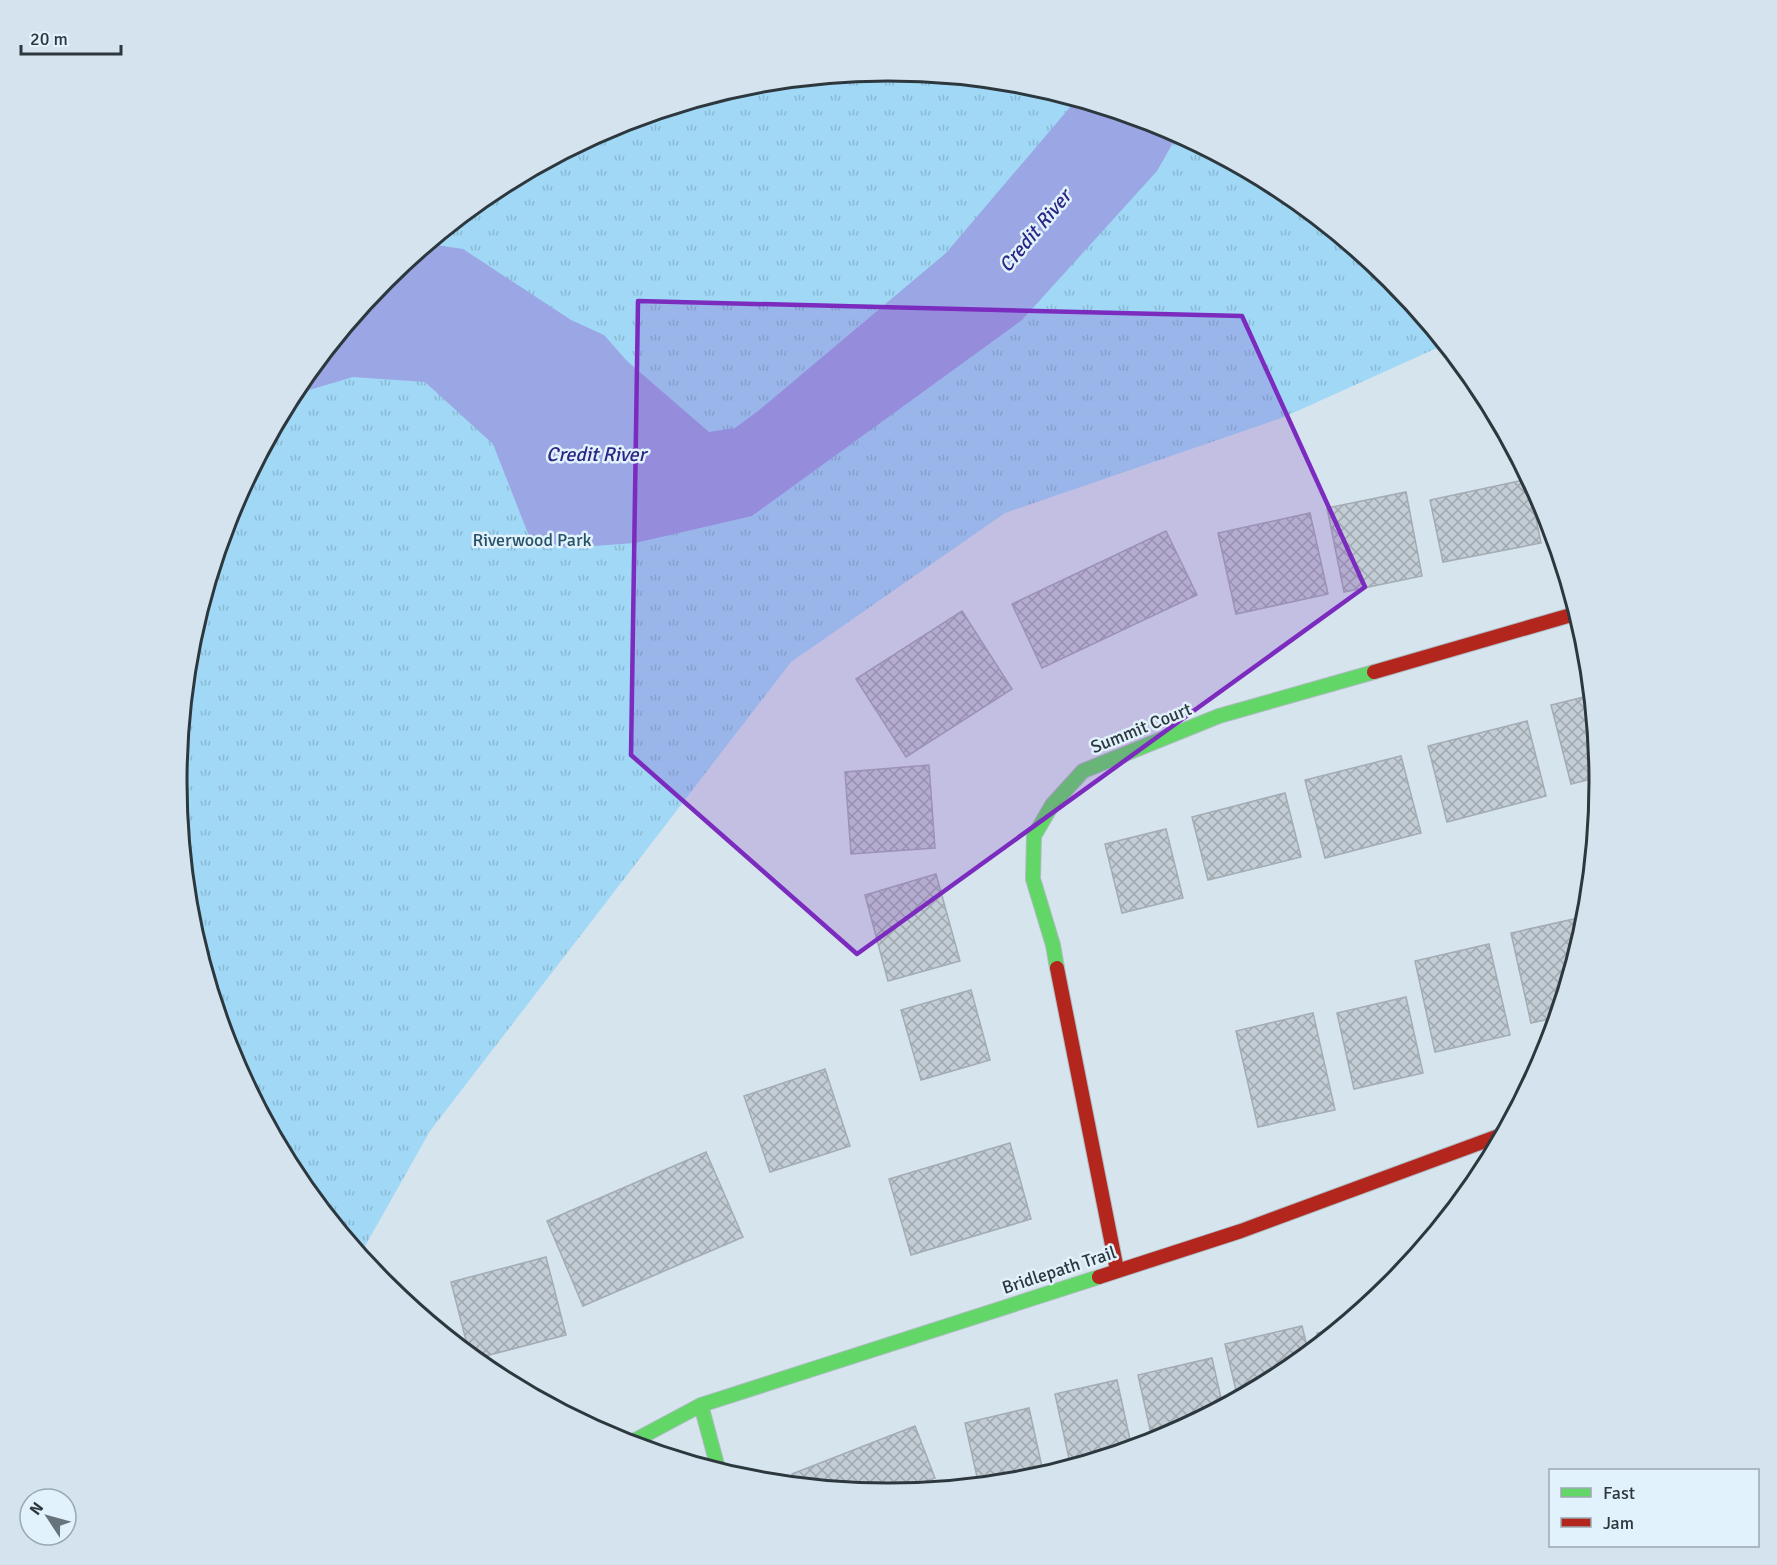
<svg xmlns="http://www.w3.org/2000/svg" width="1777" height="1565" viewBox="0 0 1777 1565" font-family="Signika,sans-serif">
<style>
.park{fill:url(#park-tufts)}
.water{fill:#9ba6e4}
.building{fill:url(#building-cross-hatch);stroke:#a3acb4;stroke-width:1.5}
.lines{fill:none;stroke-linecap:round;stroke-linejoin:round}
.fast-casing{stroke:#afbbc2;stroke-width:16}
.jam-casing{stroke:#afbbc2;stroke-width:16}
.fast{stroke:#63d668;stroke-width:14}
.jam{stroke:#b3261e;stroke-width:14}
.marked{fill:#7b2cbf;fill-opacity:0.2;stroke:#7b2cbf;stroke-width:4.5;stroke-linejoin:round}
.labels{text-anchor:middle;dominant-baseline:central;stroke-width:5;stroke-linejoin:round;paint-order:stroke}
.park-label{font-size:18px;fill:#255268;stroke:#e2f2fc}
.street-label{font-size:18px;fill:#2d383e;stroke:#e2f2fc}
.water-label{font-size:20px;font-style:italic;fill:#2c2687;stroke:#e2f2fc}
.rim{fill:none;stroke:#2d383e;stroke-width:3}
</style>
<defs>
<pattern id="park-tufts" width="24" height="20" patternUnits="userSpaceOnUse" patternTransform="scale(1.5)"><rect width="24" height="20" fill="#a0d8f5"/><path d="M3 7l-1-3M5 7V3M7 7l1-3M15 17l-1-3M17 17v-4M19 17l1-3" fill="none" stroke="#8abad3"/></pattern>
<pattern id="building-cross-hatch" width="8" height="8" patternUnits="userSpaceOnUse" patternTransform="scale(1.5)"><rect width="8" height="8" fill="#c3cdd5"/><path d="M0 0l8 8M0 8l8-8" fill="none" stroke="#9fa7ae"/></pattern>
</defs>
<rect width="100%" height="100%" fill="#d5e4ed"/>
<!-- park -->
<path class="park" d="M 889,71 L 1028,84 L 1161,125 L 1284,191 L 1392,279 L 1446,344 L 1284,417 L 1005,513 L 791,662 L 430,1131 L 360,1255 L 296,1178 L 231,1055 L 190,921 L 177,782 L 190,643 L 231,510 L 297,387 L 385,279 L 493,190 L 616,125 L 750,84 Z"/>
<!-- water -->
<path class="water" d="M 1077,99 L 1161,125 L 1178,134 L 1157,171 L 1022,320 L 752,516 L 635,543 L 566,548 L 529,536 L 493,444 L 425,382 L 353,377 L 292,395 L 297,387 L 385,279 L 428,244 L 463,249 L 571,320 L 604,335 L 627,361 L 709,432 L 735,428 L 758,411 L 946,253 Z"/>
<!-- building -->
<path class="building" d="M 1528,479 L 1541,543 L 1443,562 L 1430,500 Z
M 1406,492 L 1422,576 L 1344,592 L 1327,508 Z
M 1310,513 L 1328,594 L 1236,614 L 1218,533 Z
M 1166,531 L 1197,595 L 1042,668 L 1012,604 Z
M 962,611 L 1012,689 L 906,757 L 856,679 Z
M 1592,695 L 1600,777 L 1571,784 L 1551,705 Z
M 1527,721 L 1546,796 L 1447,822 L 1428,746 Z
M 1401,756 L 1421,833 L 1325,858 L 1305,780 Z
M 929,765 L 935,848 L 851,854 L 845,772 Z
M 1285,793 L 1301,857 L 1208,880 L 1192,817 Z
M 1166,829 L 1183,898 L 1122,913 L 1105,844 Z
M 936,874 L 960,961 L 888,981 L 865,895 Z
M 1574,919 L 1580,945 L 1558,1017 L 1531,1023 L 1511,933 Z
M 1489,944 L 1510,1035 L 1435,1052 L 1415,961 Z
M 971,990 L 990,1060 L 921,1080 L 901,1010 Z
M 1406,997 L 1423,1073 L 1354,1089 L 1337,1013 Z
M 1313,1013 L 1335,1110 L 1258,1127 L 1236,1031 Z
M 825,1069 L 850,1146 L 770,1172 L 744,1096 Z
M 1010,1143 L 1031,1219 L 911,1255 L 889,1179 Z
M 706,1152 L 743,1237 L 583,1306 L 547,1221 Z
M 546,1257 L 566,1335 L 474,1359 L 470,1356 L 451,1282 Z
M 1302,1326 L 1309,1354 L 1284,1375 L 1238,1399 L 1225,1344 Z
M 1341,1328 L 1320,1345 L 1317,1333 Z
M 1212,1358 L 1223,1407 L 1153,1443 L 1138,1375 Z
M 1117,1380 L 1132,1449 L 1071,1468 L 1055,1394 Z
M 1029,1408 L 1044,1476 L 1027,1481 L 979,1486 L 965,1423 Z
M 915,1426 L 935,1478 L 888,1494 L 796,1485 L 792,1474 Z"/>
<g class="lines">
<defs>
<path id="fast" d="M 1057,968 L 1053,945 L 1033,879 L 1034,836 L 1052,805 L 1083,771 L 1219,716 L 1374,672
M 701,1405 L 719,1472
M 628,1444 L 701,1405 L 1099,1277"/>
<path id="jam" d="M 1374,672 L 1578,613
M 1057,968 L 1117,1270
M 1099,1277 L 1241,1231 L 1504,1134"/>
</defs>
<!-- fast casing -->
<use href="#fast" class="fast-casing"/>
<!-- jam casing -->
<use href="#jam" class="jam-casing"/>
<!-- fast -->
<use href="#fast" class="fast"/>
<!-- jam -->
<use href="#jam" class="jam"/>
</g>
<!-- marked area -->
<path class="marked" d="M 638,301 L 1242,316 L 1365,587 L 857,954 L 631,755 Z"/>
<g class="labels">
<!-- park labels -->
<g class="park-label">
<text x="532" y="540">Riverwood Park</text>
</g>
<!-- street labels -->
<g class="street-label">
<text transform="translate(1141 728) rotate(-22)">Summit Court</text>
<text transform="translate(1059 1270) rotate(-18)">Bridlepath Trail</text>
</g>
<!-- water labels -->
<g class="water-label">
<text transform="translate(1035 231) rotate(-50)">Credit River</text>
<text x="596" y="454">Credit River</text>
</g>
</g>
<!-- crop -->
<path d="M0 0H1777V1565H0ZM187 782a701 701 0 1 1 1402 0a701 701 0 1 1-1402 0Z" fill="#d4e3ed" fill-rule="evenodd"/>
<path class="rim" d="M187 782a701 701 0 1 1 1402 0a701 701 0 1 1-1402 0Z"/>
<!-- legend -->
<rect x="1549" y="1469" width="210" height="78" fill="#e2f2fc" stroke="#9aa8b0" stroke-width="1.5"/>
<rect x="1561" y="1488" width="30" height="9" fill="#63d668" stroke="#9aa8b0" stroke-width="1.5"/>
<text x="1603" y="1499" font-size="18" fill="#2d383e">Fast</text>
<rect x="1561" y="1518" width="30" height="9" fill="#b3261e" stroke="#9aa8b0" stroke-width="1.5"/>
<text x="1603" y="1529" font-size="18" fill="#2d383e">Jam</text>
<!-- north arrow -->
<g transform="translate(48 1517) rotate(306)"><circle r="28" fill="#e2f2fc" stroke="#9aa8b0" stroke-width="1.5"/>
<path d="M0-4.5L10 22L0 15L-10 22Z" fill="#68747b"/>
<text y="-9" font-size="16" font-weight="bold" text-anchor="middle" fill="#2d383e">N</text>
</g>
<!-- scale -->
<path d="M21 45v9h100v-9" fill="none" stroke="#2d383e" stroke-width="3"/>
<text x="30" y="45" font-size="18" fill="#2d383e" stroke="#e2f2fc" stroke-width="4.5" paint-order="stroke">20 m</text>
</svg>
